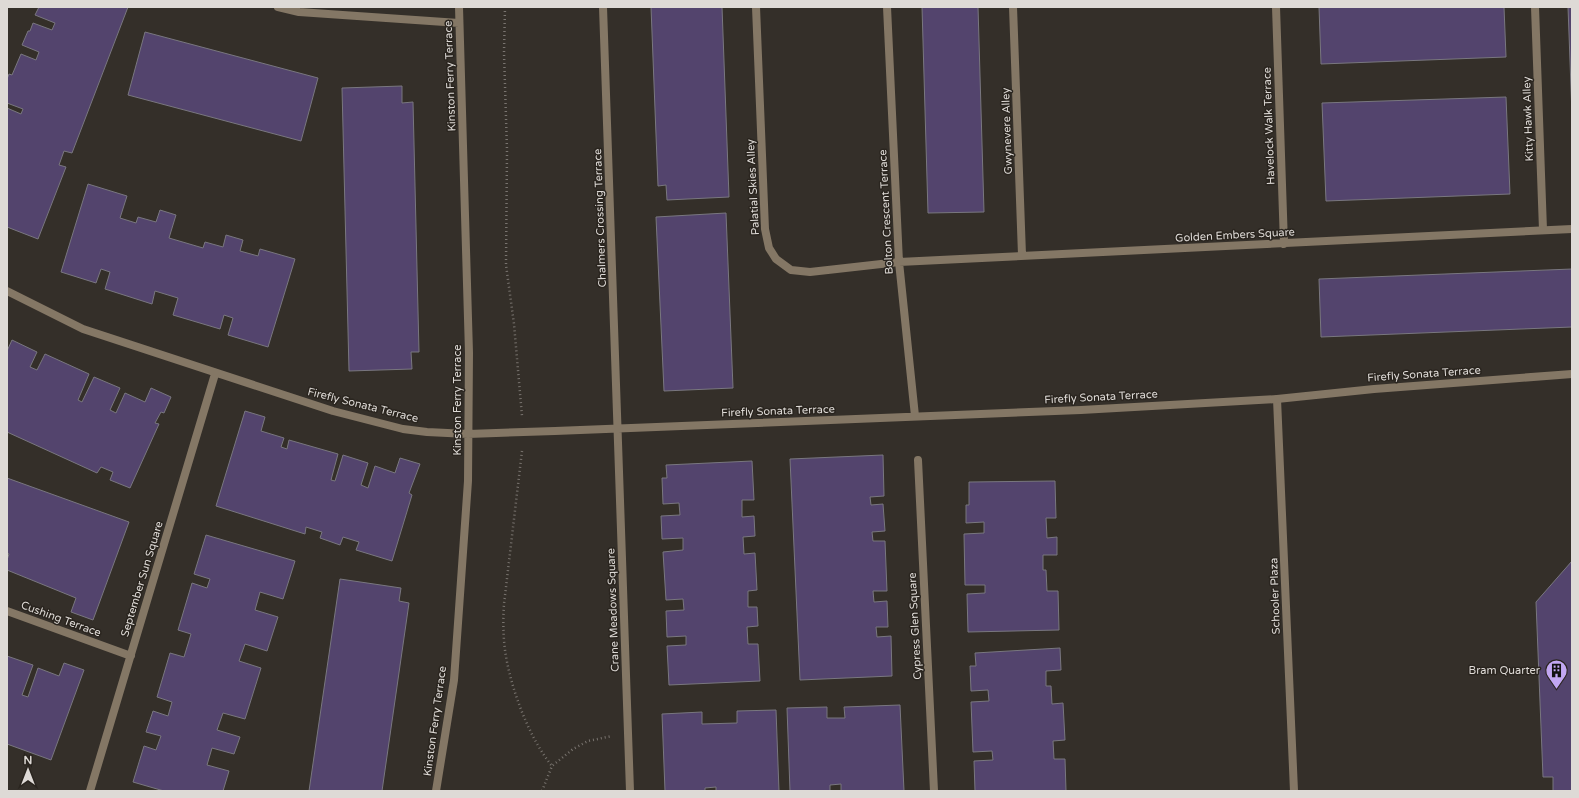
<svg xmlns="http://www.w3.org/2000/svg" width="1579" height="798" viewBox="0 0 1579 798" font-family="'Varela Round',sans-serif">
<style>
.building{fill:#53446d;stroke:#79777f}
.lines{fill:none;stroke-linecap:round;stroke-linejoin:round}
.path{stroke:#79746f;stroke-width:2.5;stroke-dasharray:1 3;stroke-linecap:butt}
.service{stroke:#847765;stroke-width:8}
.minor{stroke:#847765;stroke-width:8}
.labels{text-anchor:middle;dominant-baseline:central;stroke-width:3;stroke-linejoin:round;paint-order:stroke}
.street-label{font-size:11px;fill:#dedad6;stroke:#2a251f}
.poi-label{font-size:11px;fill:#dedad6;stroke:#2a251f;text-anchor:end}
</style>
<rect width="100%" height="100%" fill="#342f29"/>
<!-- building -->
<path class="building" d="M 39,7 L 128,7 L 72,153 L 64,151 L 59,165 L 66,167 L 38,239 L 7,227 L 7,108 L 21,114 L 23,109 L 7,103 L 7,79 L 9,74 L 12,75 L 21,54 L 36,60 L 39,52 L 22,45 L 28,31 L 30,31 L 33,23 L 52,30 L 55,23 L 35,15 Z
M 651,7 L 722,7 L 729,197 L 667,200 L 666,185 L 658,186 Z
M 922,7 L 978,7 L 984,212 L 928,213 Z
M 1319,7 L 1504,7 L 1506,57 L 1321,64 Z
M 1568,7 L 1572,7 L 1572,115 Z
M 145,32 L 318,78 L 301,141 L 128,95 Z
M 402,86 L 402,103 L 413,102 L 419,352 L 411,352 L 412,369 L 349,371 L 342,88 Z
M 1506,97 L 1510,194 L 1326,201 L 1322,103 Z
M 88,184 L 127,196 L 120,218 L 136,223 L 138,217 L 156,222 L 160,210 L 176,215 L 169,238 L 203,248 L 205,242 L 223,247 L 226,235 L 243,240 L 240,251 L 258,256 L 260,249 L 295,259 L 268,347 L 228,335 L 233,318 L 224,315 L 220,329 L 173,315 L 178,298 L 155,291 L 152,304 L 105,289 L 110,272 L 101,269 L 96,283 L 61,272 Z
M 726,213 L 733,388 L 664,391 L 656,217 Z
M 1572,269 L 1572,327 L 1321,337 L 1319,279 Z
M 12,340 L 37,352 L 30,367 L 37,370 L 45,354 L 89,374 L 78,400 L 82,402 L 94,377 L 120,388 L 110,410 L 116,413 L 125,393 L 145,402 L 151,388 L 171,397 L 164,413 L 161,412 L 155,423 L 159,424 L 130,488 L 110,480 L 113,472 L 101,467 L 97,473 L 7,432 L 7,351 Z
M 245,411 L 265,417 L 261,431 L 284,438 L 281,447 L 287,449 L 289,440 L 338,454 L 331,480 L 335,481 L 343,455 L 368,463 L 361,485 L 368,488 L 375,466 L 395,473 L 400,458 L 420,464 L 409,493 L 412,495 L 392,561 L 356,550 L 359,542 L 343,537 L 340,545 L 320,538 L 322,532 L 306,527 L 305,534 L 216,506 Z
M 883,455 L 884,496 L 870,497 L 871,505 L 883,504 L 885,531 L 872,532 L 873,541 L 885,541 L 887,591 L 873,591 L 874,602 L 887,601 L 888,627 L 876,627 L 877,637 L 891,636 L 892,676 L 800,680 L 790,459 Z
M 752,461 L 754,500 L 742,500 L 742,517 L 754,516 L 755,536 L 743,537 L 744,554 L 755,553 L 757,590 L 748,591 L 748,607 L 757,607 L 758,626 L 747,627 L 748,644 L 758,644 L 760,681 L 669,685 L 667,646 L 686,645 L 686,636 L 667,637 L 666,611 L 684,610 L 683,599 L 666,600 L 663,552 L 683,550 L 683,538 L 662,539 L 661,516 L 680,515 L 679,503 L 663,504 L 662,478 L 667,478 L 666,465 Z
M 7,478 L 129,522 L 93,620 L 71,612 L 76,598 L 7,570 L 7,560 L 9,554 L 7,553 Z
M 1055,481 L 1056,518 L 1046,518 L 1047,538 L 1057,537 L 1057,555 L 1043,555 L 1043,570 L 1046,570 L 1047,591 L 1058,591 L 1059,630 L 968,632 L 967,594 L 985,593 L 985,585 L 965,585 L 964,534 L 984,533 L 984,522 L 966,523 L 966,505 L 969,505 L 969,482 Z
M 206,535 L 295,561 L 283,599 L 260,592 L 255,610 L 278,617 L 267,651 L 245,644 L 239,661 L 261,668 L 245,719 L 223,713 L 217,730 L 240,737 L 234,754 L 212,748 L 207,765 L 229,771 L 223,791 L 164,791 L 133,782 L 144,746 L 156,750 L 161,736 L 146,732 L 153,711 L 168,716 L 172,702 L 157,697 L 170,653 L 184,657 L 191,634 L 178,630 L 192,583 L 207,588 L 210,579 L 194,574 Z
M 1572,561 L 1572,791 L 1553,791 L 1553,777 L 1543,777 L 1536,602 Z
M 340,579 L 401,588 L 399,601 L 409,603 L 382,791 L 309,791 Z
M 1060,648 L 1061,670 L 1046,671 L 1046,686 L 1051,686 L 1052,704 L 1063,703 L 1065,740 L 1053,741 L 1054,759 L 1065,759 L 1066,791 L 975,791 L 974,761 L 993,760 L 992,751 L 973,752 L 971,702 L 989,701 L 988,690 L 971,691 L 970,666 L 976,666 L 975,653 Z
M 7,656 L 33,665 L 22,695 L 28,697 L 38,668 L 59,676 L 64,663 L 84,670 L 51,760 L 7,744 Z
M 900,705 L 904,791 L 841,791 L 841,784 L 830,785 L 830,791 L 790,791 L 787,708 L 827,707 L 827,718 L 845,718 L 844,707 Z
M 776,710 L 779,791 L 716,791 L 716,787 L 705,788 L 705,791 L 665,791 L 662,714 L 702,712 L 702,724 L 737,723 L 737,711 Z"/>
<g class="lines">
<!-- path -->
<path class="path" d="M 505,7 L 504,53 L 507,150 L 506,265 L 514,324 L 522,416
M 522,451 L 504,604 C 503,619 503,634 505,650 C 510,687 529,738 552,766
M 542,791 L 552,766 L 573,749 L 588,741 L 612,736"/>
<!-- service -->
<path class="service" d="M 1535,7 L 1543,230
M 1277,399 L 1294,791"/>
<!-- minor -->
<path class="minor" d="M 278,7 L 299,12 L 459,23
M 603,7 L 630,791
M 756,7 L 765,229 L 769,248 L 776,259 L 791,270 L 810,272 L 899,262 L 1572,229
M 887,7 L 899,262 L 915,416
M 1013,7 L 1022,255
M 1276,7 L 1284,244
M 7,291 L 83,329 L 333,411 L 403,429 L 427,432 L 468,434 L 555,431 L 1081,410 L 1277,399 L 1374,389 L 1572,374
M 918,460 L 934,791
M 7,611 L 131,656
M 90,791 L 215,374
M 436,791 L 454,680 L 468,481 L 469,353 L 459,7"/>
</g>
<!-- icons -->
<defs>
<symbol id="building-pin" viewBox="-11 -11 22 30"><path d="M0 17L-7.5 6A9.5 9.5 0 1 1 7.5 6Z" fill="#c2a7f2" stroke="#2a251f"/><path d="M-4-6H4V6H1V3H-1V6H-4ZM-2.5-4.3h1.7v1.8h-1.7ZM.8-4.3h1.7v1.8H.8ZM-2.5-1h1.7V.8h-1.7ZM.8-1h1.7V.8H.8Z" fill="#111"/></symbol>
</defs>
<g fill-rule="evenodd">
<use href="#building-pin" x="1544" y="658" width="25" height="34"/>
</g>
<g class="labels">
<!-- street labels -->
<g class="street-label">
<text transform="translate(450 76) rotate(-92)">Kinston Ferry Terrace</text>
<text transform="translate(1528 119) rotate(-92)">Kitty Hawk Alley</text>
<text transform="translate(1269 126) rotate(-92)">Havelock Walk Terrace</text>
<text transform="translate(1007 131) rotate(-92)">Gwynevere Alley</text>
<text transform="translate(753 187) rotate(-93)">Palatial Skies Alley</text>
<text transform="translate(886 212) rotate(-93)">Bolton Crescent Terrace</text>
<text transform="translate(600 218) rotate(-92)">Chalmers Crossing Terrace</text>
<text transform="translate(1235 235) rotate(-3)">Golden Embers Square</text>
<text transform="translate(1424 374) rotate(-4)">Firefly Sonata Terrace</text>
<text transform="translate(1101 397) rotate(-3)">Firefly Sonata Terrace</text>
<text transform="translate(457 400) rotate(-90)">Kinston Ferry Terrace</text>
<text transform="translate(363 405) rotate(14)">Firefly Sonata Terrace</text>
<text transform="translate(778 411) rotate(-2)">Firefly Sonata Terrace</text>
<text transform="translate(142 579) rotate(-73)">September Sun Square</text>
<text transform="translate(1275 596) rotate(-92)">Schooler Plaza</text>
<text transform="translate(613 610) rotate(-92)">Crane Meadows Square</text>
<text transform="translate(61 619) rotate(20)">Cushing Terrace</text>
<text transform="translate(915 626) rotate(-93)">Cypress Glen Square</text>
<text transform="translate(435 721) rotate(-82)">Kinston Ferry Terrace</text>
</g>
<!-- poi labels -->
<g class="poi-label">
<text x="1540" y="670">Bram Quarter</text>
</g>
</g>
<!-- border -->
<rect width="1579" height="798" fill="none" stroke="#dedad6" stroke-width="16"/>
<!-- north arrow -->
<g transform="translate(28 770)" stroke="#2a251f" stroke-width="3" paint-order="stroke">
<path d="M0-3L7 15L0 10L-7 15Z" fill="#dedad6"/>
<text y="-6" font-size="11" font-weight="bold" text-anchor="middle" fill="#dedad6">N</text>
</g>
</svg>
